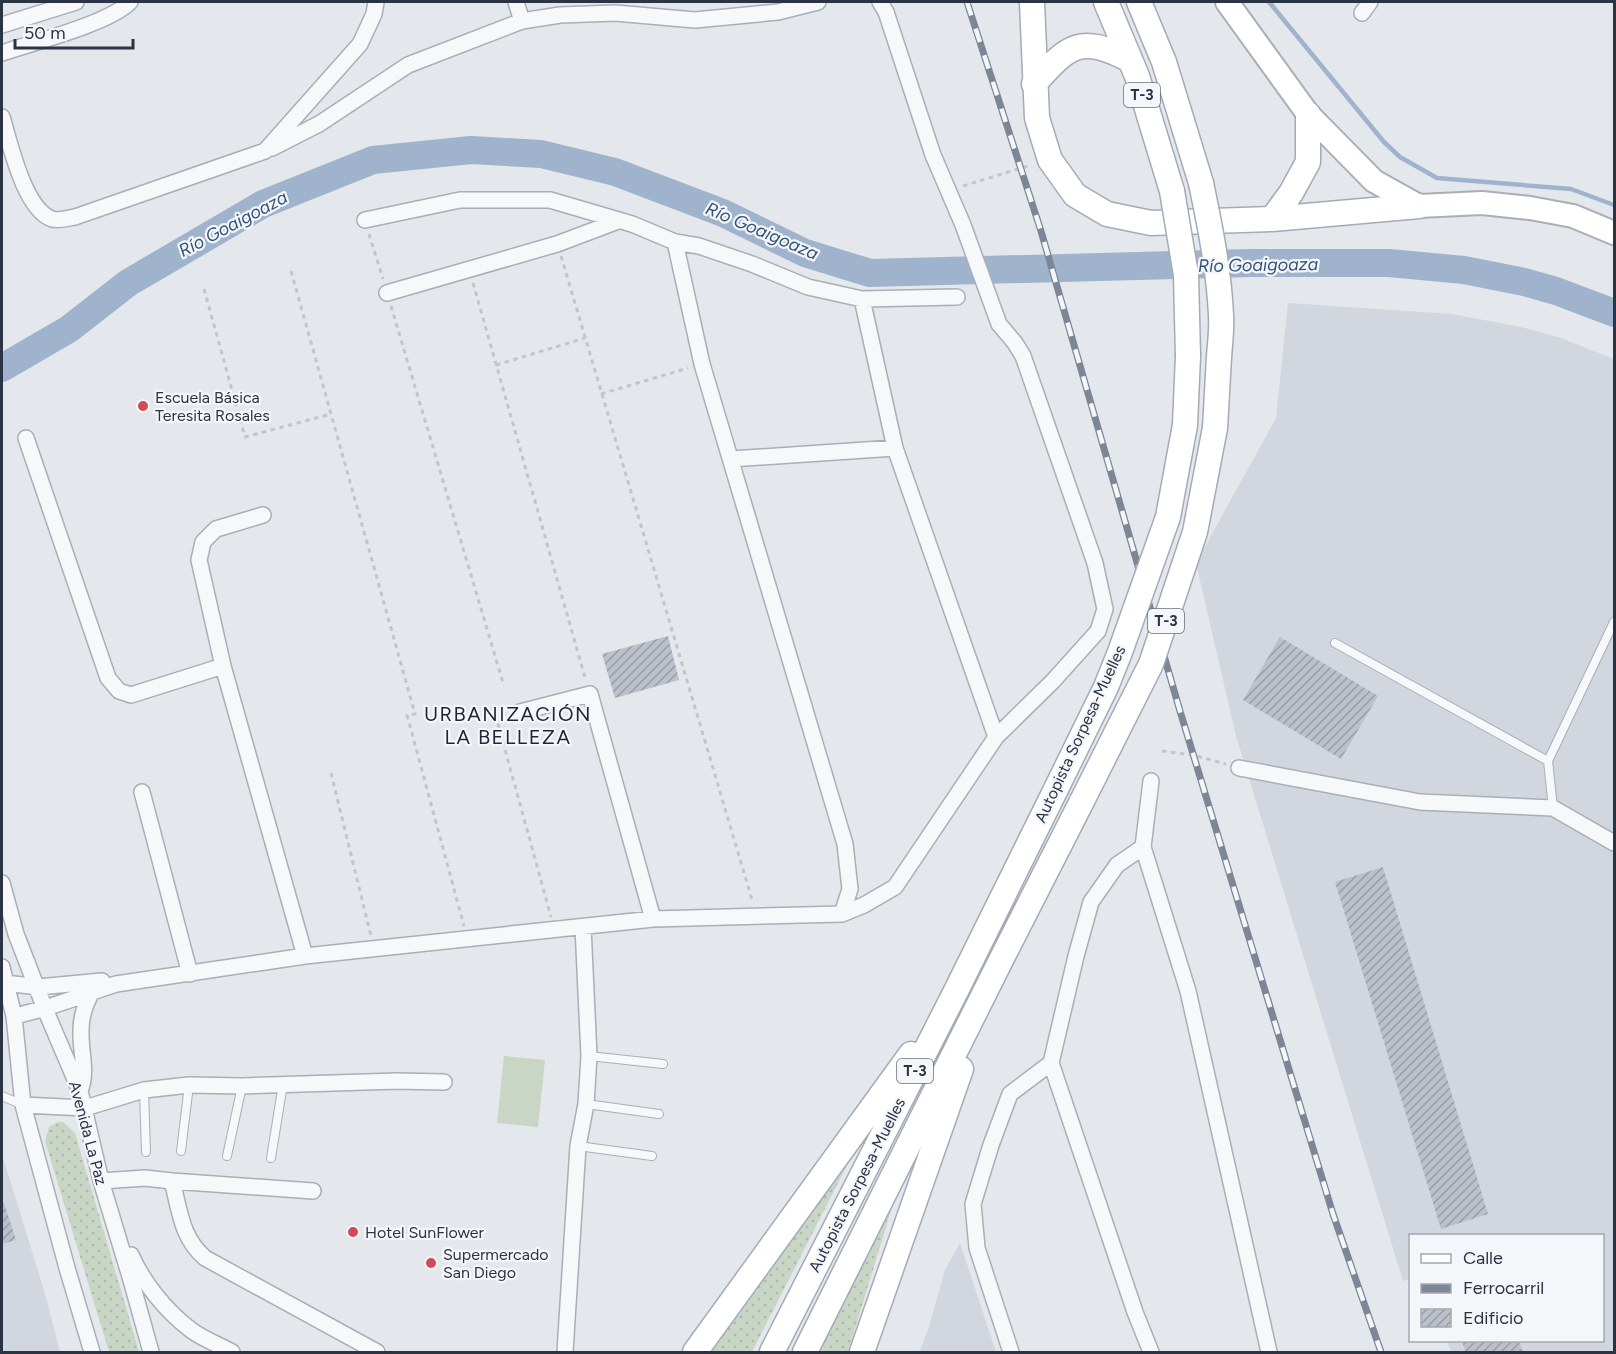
<svg xmlns="http://www.w3.org/2000/svg" width="1616" height="1354" viewBox="0 0 1616 1354" font-family="Figtree,sans-serif">
<style>
.built{fill:#d2d6de}
.grass{fill:url(#grass-dots)}
.pitch{fill:#c9d6c5}
.lines{fill:none;stroke-linecap:round;stroke-linejoin:round}
.stream{stroke:#9fb4cc;stroke-width:4.5}
.river{stroke:#9fb4cc;stroke-width:28}
.building{fill:url(#building-hatch)}
.lane-casing{stroke:#a9aeb7;stroke-width:10}
.street-casing{stroke:#a9aeb7;stroke-width:18}
.secondary-casing{stroke:#a9aeb7;stroke-width:26}
.primary-casing{stroke:#a3abb8;stroke-width:27}
.path{stroke:#c2c5cb;stroke-width:3;stroke-dasharray:4.5 4.5;stroke-linecap:butt}
.lane{stroke:#f7f8fa;stroke-width:8}
.street{stroke:#f7f8fa;stroke-width:15}
.secondary{stroke:#fff;stroke-width:22}
.primary{stroke:#fff;stroke-width:24}
.rail-casing{stroke:#7d8696;stroke-width:7}
.rail{stroke:#f4f6f9;stroke-width:4.5;stroke-dasharray:14;stroke-linecap:butt}
.primary-bridge-casing{stroke:#a3abb8;stroke-width:27;stroke-linecap:butt}
.primary-bridge{stroke:#fff;stroke-width:24}
.poi-dot{fill:#d1495b;stroke:#f4f6f9;stroke-width:2}
.labels{text-anchor:middle;dominant-baseline:central;stroke-width:4.5;stroke-linejoin:round;paint-order:stroke}
.shield{fill:#f4f6f9;stroke:#676e7b;stroke-width:1.5}
.shield-label{font-size:15px;font-weight:bold;fill:#2b3445}
.poi-label{font-size:16px;fill:#2b3445;stroke:#f4f6f9;text-anchor:start}
.street-label{font-size:16px;fill:#2b3445;stroke:#f4f6f9}
.water-label{font-size:18px;font-style:italic;fill:#34527a;stroke:#f4f6f9}
.quarter-label{font-size:20px;letter-spacing:1.5px;fill:#1d2536;stroke:#f4f6f9}
</style>
<defs>
<pattern id="grass-dots" width="8" height="8" patternUnits="userSpaceOnUse" patternTransform="scale(1.5)"><rect width="8" height="8" fill="#c9d6c5"/><path d="M2 2h.1M6 6h.1" fill="none" stroke="#adb8ab" stroke-width="1.8" stroke-linecap="round"/></pattern>
<pattern id="building-hatch" width="6" height="6" patternUnits="userSpaceOnUse" patternTransform="scale(1.5)"><rect width="6" height="6" fill="#bbc0ca"/><path d="M-1 1l2-2M0 6l6-6M5 7l2-2" fill="none" stroke="#989da6"/></pattern>
</defs>
<rect width="100%" height="100%" fill="#e4e7ec"/>
<!-- built -->
<path class="built" d="M 1288,303 L 1452,314 L 1521,327 L 1561,338 L 1614,359 L 1614,1352 L 1451,1352 L 1447,1341 L 1602,1340 L 1602,1236 L 1410,1236 L 1410,1279 L 1403,1281 L 1236,736 L 1196,563 L 1276,418 Z
M 2,1154 L 46,1297 L 60,1352 L 2,1352 Z
M 960,1243 L 996,1352 L 919,1352 L 928,1330 L 945,1270 Z"/>
<!-- grass -->
<path class="grass" d="M 58,1122 L 63,1122 L 75,1133 L 139,1352 L 109,1352 L 45,1141 L 49,1127 Z
M 865,1130 L 752,1352 L 695,1352 Z
M 909,1151 L 848,1352 L 814,1352 Z"/>
<!-- pitch -->
<path class="pitch" d="M 504,1056 L 545,1060 L 538,1127 L 497,1123 Z"/>
<g class="lines">
<!-- stream -->
<path class="stream" d="M 1269,2 L 1384,142 L 1400,157 L 1437,178 L 1571,189 L 1614,205"/>
<!-- river -->
<path class="river" d="M 2,368 L 69,329 L 128,283 L 263,204 L 373,160 L 471,150 L 541,154 L 615,172 L 723,213 L 805,253 L 870,273 L 1251,263 L 1389,263 L 1464,270 L 1524,282 L 1556,291 L 1614,313"/>
</g>
<!-- building -->
<path class="building" d="M 668,636 L 679,680 L 615,698 L 602,654 Z
M 1280,637 L 1378,696 L 1341,759 L 1243,700 Z
M 1383,867 L 1488,1214 L 1441,1229 L 1335,882 Z
M 2,1203 L 4,1203 L 16,1240 L 2,1244 Z
M 1462,1341 L 1519,1341 L 1523,1353 L 1466,1353 Z"/>
<g class="lines">
<defs>
<path id="lane" d="M 1335,643 L 1548,761
M 1553,808 L 1548,761 L 1614,622
M 589,1056 L 663,1064
M 144,1090 L 146,1152
M 2,1096 L 23,1105
M 586,1104 L 659,1114
M 578,1146 L 652,1156
M 181,1151 L 189,1085
M 227,1156 L 242,1086
M 271,1158 L 283,1084"/>
<path id="street" d="M 516,2 L 522,21 L 560,15 L 615,13 L 695,20 L 778,12 L 818,2
M 1362,13 L 1370,2
M 2,25 L 76,2
M 2,53 C 34,42 108,24 130,2
M 2,117 C 10,143 24,209 52,219 C 58,221 68,218 75,217 L 265,151 L 360,44 L 374,14 L 376,2
M 272,148 L 319,124 L 408,65 L 522,21
M 365,220 L 460,200 L 550,200 L 632,224 L 675,242 L 702,364 L 845,844 L 850,889 L 842,914
M 675,242 L 699,246 L 752,264 L 808,287 L 862,299 L 957,297
M 387,293 L 557,244 L 618,221
M 862,299 L 895,448 L 996,737
M 26,438 L 108,678 L 119,691 L 131,695 L 223,666
M 731,459 L 895,448
M 263,515 L 216,529 L 203,542 L 199,560 L 223,666 L 305,956
M 520,712 L 590,694 L 653,919
M 1239,768 L 1420,802 L 1553,808 L 1614,843
M 1151,781 L 1143,847 L 1188,991 L 1269,1352
M 142,792 L 190,974
M 2,883 L 16,934 L 45,1009 L 80,1091 L 101,1181 L 131,1280 L 151,1352
M 2,967 L 14,1016 L 23,1105 L 67,1268 L 92,1352
M 6,983 L 38,987 L 102,981
M 14,1016 C 49,1009 82,995 116,984 L 305,956 L 653,919 L 842,914 L 864,905 L 895,887 L 996,737 L 1053,681 L 1098,631 L 1105,609 L 1095,563 L 1023,356 L 1015,343 L 999,324 L 963,225 L 933,155 L 886,12 L 880,2
M 1051,1063 L 1135,1312 L 1151,1352
M 80,1091 C 88,1070 80,1052 81,1030 C 81,1016 86,1002 93,990
M 23,1105 L 85,1108 L 144,1090 L 189,1085 L 242,1086 L 397,1081 L 444,1082
M 101,1181 L 145,1178 L 172,1181 C 180,1211 181,1237 205,1258 L 377,1352
M 172,1181 L 313,1191
M 131,1255 C 144,1284 166,1311 191,1330 C 203,1339 219,1345 232,1352
M 565,1352 L 578,1146 L 586,1104 L 589,1056 L 583,927
M 1011,1352 L 977,1248 L 973,1204 L 991,1145 L 1010,1094 L 1051,1063 L 1076,956 L 1091,902 L 1117,865 L 1143,847"/>
<path id="secondary" d="M 1227,2 L 1308,114 L 1374,181 L 1419,206 L 1482,203 L 1530,208 L 1573,216 L 1614,233"/>
<path id="primary" d="M 1032,2 L 1037,118 L 1050,160 L 1075,195 L 1107,214 L 1151,223 L 1272,219 L 1419,206
M 1106,2 L 1137,76 L 1172,191
M 1139,2 L 1164,62 L 1201,183
M 1034,84 C 1069,45 1080,34 1130,60
M 1272,219 L 1291,193 L 1308,162 L 1308,114
M 1185,425 L 1188,356
M 1215,428 L 1219,357
M 695,1352 L 911,1054
M 772,1352 L 956,991 L 1056,789
M 805,1352 L 1002,958 L 1082,801
M 862,1352 L 961,1069"/>
</defs>
<!-- lane casing -->
<use href="#lane" class="lane-casing"/>
<!-- street casing -->
<use href="#street" class="street-casing"/>
<!-- secondary casing -->
<use href="#secondary" class="secondary-casing"/>
<!-- primary casing -->
<use href="#primary" class="primary-casing"/>
<!-- path -->
<path class="path" d="M 963,186 L 1031,165
M 369,234 L 383,279
M 561,256 L 753,903
M 291,271 L 415,714 L 407,715 L 464,926
M 473,283 L 586,681
M 204,289 L 245,437 L 331,414
M 391,306 L 504,686
M 496,365 L 585,338
M 601,394 L 688,368
M 498,724 L 551,917
M 1162,751 L 1193,755 L 1226,764
M 331,773 L 371,936"/>
<!-- lane -->
<use href="#lane" class="lane"/>
<!-- street -->
<use href="#street" class="street"/>
<!-- secondary -->
<use href="#secondary" class="secondary"/>
<!-- primary -->
<use href="#primary" class="primary"/>
<defs>
<path id="rail" d="M 967,2 L 1041,231 L 1180,711 L 1333,1214 L 1381,1352"/>
</defs>
<!-- rail casing -->
<use href="#rail" class="rail-casing"/>
<!-- rail -->
<use href="#rail" class="rail"/>
<defs>
<path id="primary-bridge" d="M 1201,183 C 1210,226 1219,271 1221,315 C 1222,329 1220,343 1219,357
M 1172,191 L 1186,275 L 1188,356
M 1056,789 L 1106,687 L 1120,652 L 1168,517 L 1185,425
M 1082,801 L 1151,664 L 1195,532 L 1215,428"/>
</defs>
<!-- primary-bridge casing -->
<use href="#primary-bridge" class="primary-bridge-casing"/>
<!-- primary-bridge -->
<use href="#primary-bridge" class="primary-bridge"/>
</g>
<!-- markers -->
<g class="poi-dot">
<circle cx="143" cy="406" r="6"/>
<circle cx="353" cy="1232" r="6"/>
<circle cx="431" cy="1263" r="6"/>
</g>
<g class="labels">
<!-- shield labels -->
<g class="shield">
<rect x="1124" y="83" width="36" height="24" rx="4.5"/>
<rect x="1148" y="609" width="36" height="24" rx="4.5"/>
<rect x="897" y="1059" width="36" height="24" rx="4.5"/>
</g>
<g class="shield-label">
<text x="1142" y="95">T-3</text>
<text x="1166" y="621">T-3</text>
<text x="915" y="1071">T-3</text>
</g>
<!-- poi labels -->
<g class="poi-label">
<text x="155" y="397">Escuela Básica<tspan x="155" dy="18">Teresita Rosales</tspan></text>
<text x="365" y="1232">Hotel SunFlower</text>
<text x="443" y="1254">Supermercado<tspan x="443" dy="18">San Diego</tspan></text>
</g>
<!-- street labels -->
<g class="street-label">
<text transform="translate(1080 734) rotate(-65)">Autopista Sorpesa-Muelles</text>
<text transform="translate(88 1133) rotate(75)">Avenida La Paz</text>
<text transform="translate(857 1185) rotate(-63)">Autopista Sorpesa-Muelles</text>
</g>
<!-- water labels -->
<g class="water-label">
<text transform="translate(233 224) rotate(-28)">Río Goaigoaza</text>
<text transform="translate(762 231) rotate(23)">Río Goaigoaza</text>
<text transform="translate(1258 265) rotate(-1)">Río Goaigoaza</text>
</g>
<!-- quarter labels -->
<g class="quarter-label">
<text x="508" y="714">URBANIZACIÓN<tspan x="508" dy="23">LA BELLEZA</tspan></text>
</g>
</g>
<!-- border -->
<rect width="1616" height="1354" fill="none" stroke="#2b3445" stroke-width="6"/>
<!-- legend -->
<rect x="1409" y="1234" width="195" height="108" fill="#f4f6f9" stroke="#a4a8b1" stroke-width="1.5"/>
<rect x="1421" y="1254" width="30" height="9" fill="#ffffff" stroke="#a4a8b1" stroke-width="1.5"/>
<text x="1463" y="1264" font-size="18" fill="#2b3445">Calle</text>
<rect x="1421" y="1284" width="30" height="9" fill="#7d8696" stroke="#a4a8b1" stroke-width="1.5"/>
<text x="1463" y="1294" font-size="18" fill="#2b3445">Ferrocarril</text>
<rect x="1421" y="1309" width="30" height="18" fill="url(#building-hatch)" stroke="#a4a8b1" stroke-width="1.5"/>
<text x="1463" y="1324" font-size="18" fill="#2b3445">Edificio</text>
<!-- scale -->
<path d="M15 39v9h118v-9" fill="none" stroke="#2b3445" stroke-width="3"/>
<text x="24" y="39" font-size="18" fill="#2b3445" stroke="#f4f6f9" stroke-width="4.5" paint-order="stroke">50 m</text>
</svg>
